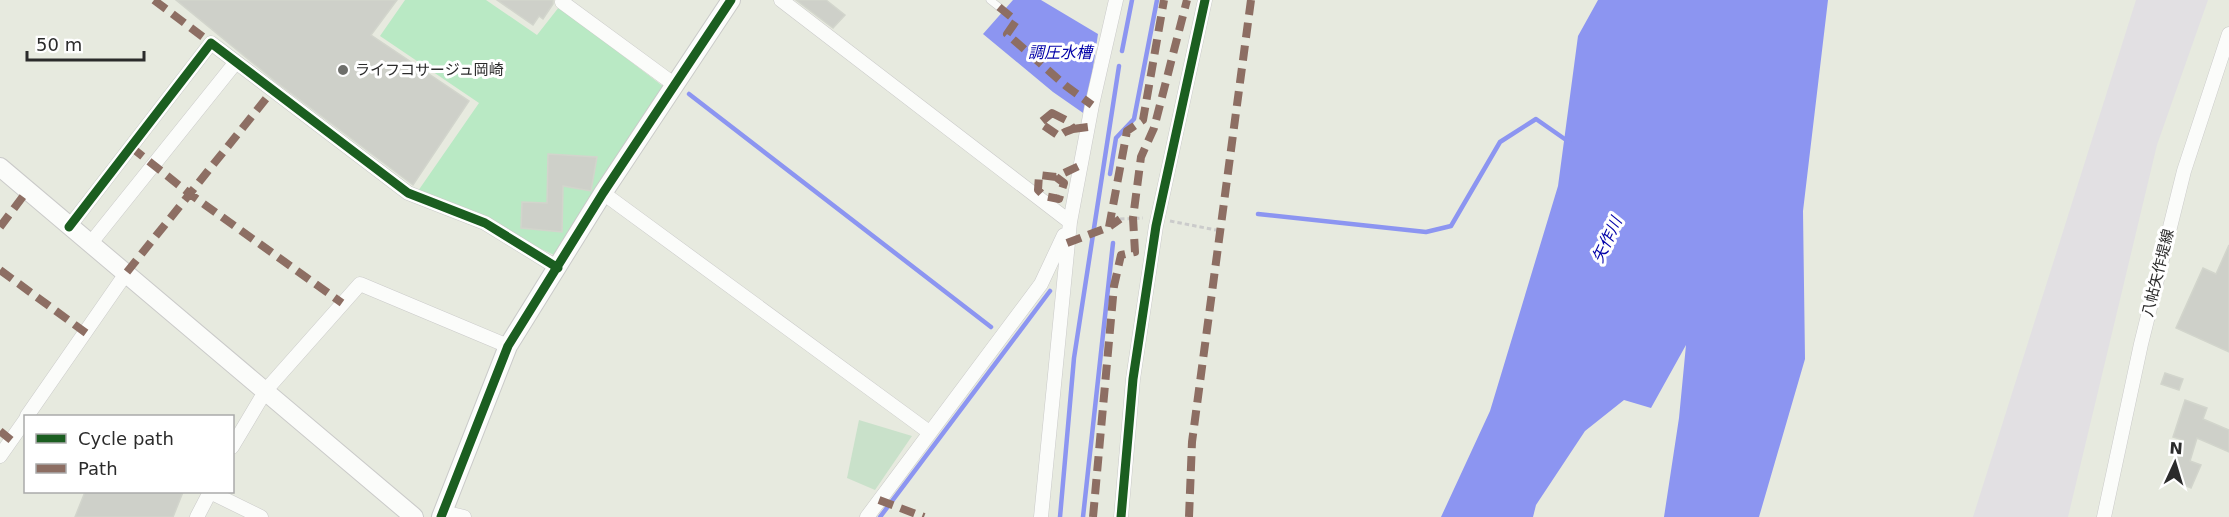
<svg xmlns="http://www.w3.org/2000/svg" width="2229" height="517" viewBox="0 0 2229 517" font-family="'DejaVu Sans','Noto Sans JP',sans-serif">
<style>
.airport{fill:#e2e0e3}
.green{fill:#b9e9c4}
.cemetery{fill:#c9e1ca}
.water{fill:#8c95f1}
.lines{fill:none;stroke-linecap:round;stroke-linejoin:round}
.stream{stroke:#8c95f1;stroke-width:4.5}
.building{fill:#ced0c9;stroke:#d2d5cc;stroke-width:1.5}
.service-casing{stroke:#cacac9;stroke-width:8}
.minor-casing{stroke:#cacac9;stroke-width:15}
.tertiary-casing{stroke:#cacac9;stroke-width:20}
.path{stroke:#cbcbcb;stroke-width:3;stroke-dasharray:4.5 3;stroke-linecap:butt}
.service{stroke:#fbfcfa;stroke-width:7}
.minor{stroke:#fbfcfa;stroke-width:14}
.tertiary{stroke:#fbfcfa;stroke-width:18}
.quiet{stroke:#8d6e63;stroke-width:8;stroke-dasharray:15 8;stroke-linecap:butt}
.cycleway-casing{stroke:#fff;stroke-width:13}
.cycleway{stroke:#1b5e20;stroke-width:9}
.poi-dot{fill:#6d6e6a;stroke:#fff;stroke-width:2}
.labels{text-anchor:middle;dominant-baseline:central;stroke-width:6;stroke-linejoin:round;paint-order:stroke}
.poi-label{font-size:15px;fill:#2b2b2b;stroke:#fff;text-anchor:start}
.street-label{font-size:15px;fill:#2b2b2b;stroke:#fff}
.water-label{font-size:16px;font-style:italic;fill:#0201a8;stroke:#fff}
</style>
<rect width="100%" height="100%" fill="#e7eadf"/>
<!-- airport -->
<path class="airport" d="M 2136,0 L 2208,0 L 2157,145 L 2068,517 L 1973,517 Z"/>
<!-- green -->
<path class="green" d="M 405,0 L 486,0 L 537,35 L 559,7 L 664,87 L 554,255 L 418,191 L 479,103 L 380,36 Z"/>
<!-- cemetery -->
<path class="cemetery" d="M 859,420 L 912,436 L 875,490 L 847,478 Z"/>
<!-- water -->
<path class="water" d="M 1013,0 L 1041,0 L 1098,34 L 1086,115 L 1053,92 L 983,34 Z
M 1598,0 L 1828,0 L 1803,211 L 1805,359 L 1759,517 L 1664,517 L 1679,418 L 1686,345 L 1651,408 L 1624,400 L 1585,431 L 1536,505 L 1533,517 L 1441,517 L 1490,411 L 1558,186 L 1578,36 Z"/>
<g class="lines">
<!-- stream -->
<path class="stream" d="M 1122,51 L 1132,0
M 689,94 L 991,327
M 1110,174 L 1116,138 L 1134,119 L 1157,0
M 1258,214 L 1426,232 L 1451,226 L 1500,142 L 1536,119 L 1569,142
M 880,517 L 1050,291
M 1060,517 L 1074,358 L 1119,66
M 1083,517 L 1113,243"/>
</g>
<!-- building -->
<path class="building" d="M 176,0 L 397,0 L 371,35 L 469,101 L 413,185 L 275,81 Z
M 497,0 L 553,0 L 553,4 L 543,19 L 539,16 L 533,25 Z
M 796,0 L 826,0 L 845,15 L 833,28 Z
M 548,154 L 597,157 L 591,191 L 563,186 L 562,232 L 521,228 L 522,202 L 547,203 Z
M 2229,245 L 2229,352 L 2176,328 L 2203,268 L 2216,274 Z
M 2165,373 L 2183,379 L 2179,390 L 2161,384 Z
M 2185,400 L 2207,408 L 2203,419 L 2229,430 L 2229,452 L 2197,438 L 2190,461 L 2201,465 L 2191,488 L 2166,477 L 2183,440 L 2173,437 Z
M 85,492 L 183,492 L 173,517 L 75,517 Z"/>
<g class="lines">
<defs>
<path id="service" d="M 990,0 L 999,7"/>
<path id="minor" d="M 563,0 L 562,2 L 675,85
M 781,0 L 1070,222
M 603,193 L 929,432
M 69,227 L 211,43 L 408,193 L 485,223 L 558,268
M 90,244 L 236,62
M 27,416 L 127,272
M 232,447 L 266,390 L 360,284 L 508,346
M 0,456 L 26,419
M 210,492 L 261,517
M 443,512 L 464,517
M 197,517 L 210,492
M 867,517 L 1041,284 L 1064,235
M 1041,517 L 1070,222 L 1092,105 L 1116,0
M 1121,517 L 1133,379 L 1156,226 L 1205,0
M 2104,517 L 2141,344 L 2184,171 L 2229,34"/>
<path id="tertiary" d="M 0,167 L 414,517
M 441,517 L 508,346 L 603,193 L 731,0"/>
</defs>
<!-- service casing -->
<use href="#service" class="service-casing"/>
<!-- minor casing -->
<use href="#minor" class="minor-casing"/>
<!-- tertiary casing -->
<use href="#tertiary" class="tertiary-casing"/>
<!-- path -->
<path class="path" d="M 1120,219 L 1143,218
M 1170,221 L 1221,231"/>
<!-- service -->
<use href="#service" class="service"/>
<!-- minor -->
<use href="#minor" class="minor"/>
<!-- tertiary -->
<use href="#tertiary" class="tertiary"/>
<!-- quiet -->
<path class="quiet" d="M 154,0 L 211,43
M 999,7 L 1016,21 L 1007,34 L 1066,86 L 1092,105
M 1052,113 L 1068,121 L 1073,129 L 1065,132 L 1059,136 L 1040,123 Z
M 1073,129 L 1088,127
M 131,147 L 190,194 L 342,303
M 1056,177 L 1064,183 L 1059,199 L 1044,196 L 1038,190 L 1039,175 L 1056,177 L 1081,165
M 0,227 L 27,191
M 1109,227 L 1127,131 L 1143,120 L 1164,0
M 1067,243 L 1109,227 L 1120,219
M 0,270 L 86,333
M 127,272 L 273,90
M 0,431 L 11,440
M 879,500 L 924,517
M 1093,517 L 1114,286 L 1121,255 L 1135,252 L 1133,218 L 1141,157 L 1154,128 L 1187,0
M 1189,517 L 1192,442 L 1251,0"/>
<defs>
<path id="cycleway" d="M 69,227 L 211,43 L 408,193 L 485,223 L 558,268
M 441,517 L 508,346 L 603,193 L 731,0
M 1121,517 L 1133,379 L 1156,226 L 1205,0"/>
</defs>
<!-- cycleway casing -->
<use href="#cycleway" class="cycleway-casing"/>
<!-- cycleway -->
<use href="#cycleway" class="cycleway"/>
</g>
<!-- markers -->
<circle class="poi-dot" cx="343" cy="70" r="6"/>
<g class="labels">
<!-- poi labels -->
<g class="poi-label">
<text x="355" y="70">ライフコサージュ岡崎</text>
</g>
<!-- street labels -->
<g class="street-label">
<text transform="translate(2158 273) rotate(-76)">八帖矢作堤線</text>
</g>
<!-- water labels -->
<g class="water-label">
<text x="1060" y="52">調圧水槽</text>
<text transform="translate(1607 240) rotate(-65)">矢作川</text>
</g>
</g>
<!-- legend -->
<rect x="24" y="415" width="210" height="78" fill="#ffffff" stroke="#aaaaaa" stroke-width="1.5"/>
<rect x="36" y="434" width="30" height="9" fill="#1b5e20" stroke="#aaaaaa" stroke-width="1.5"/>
<text x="78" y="445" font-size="18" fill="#2b2b2b">Cycle path</text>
<rect x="36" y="464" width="30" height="9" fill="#8d6e63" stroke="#aaaaaa" stroke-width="1.5"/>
<text x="78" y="475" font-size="18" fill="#2b2b2b">Path</text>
<!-- north arrow -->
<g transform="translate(2175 463) rotate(4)" stroke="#ffffff" stroke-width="4.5" paint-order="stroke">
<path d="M0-4.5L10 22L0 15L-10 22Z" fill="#2b2b2b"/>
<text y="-9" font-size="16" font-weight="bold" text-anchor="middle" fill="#2b2b2b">N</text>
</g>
<!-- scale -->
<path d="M27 51v9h117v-9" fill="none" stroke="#2b2b2b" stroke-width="3"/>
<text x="36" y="51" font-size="18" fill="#2b2b2b" stroke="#ffffff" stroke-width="4.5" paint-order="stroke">50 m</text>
</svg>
